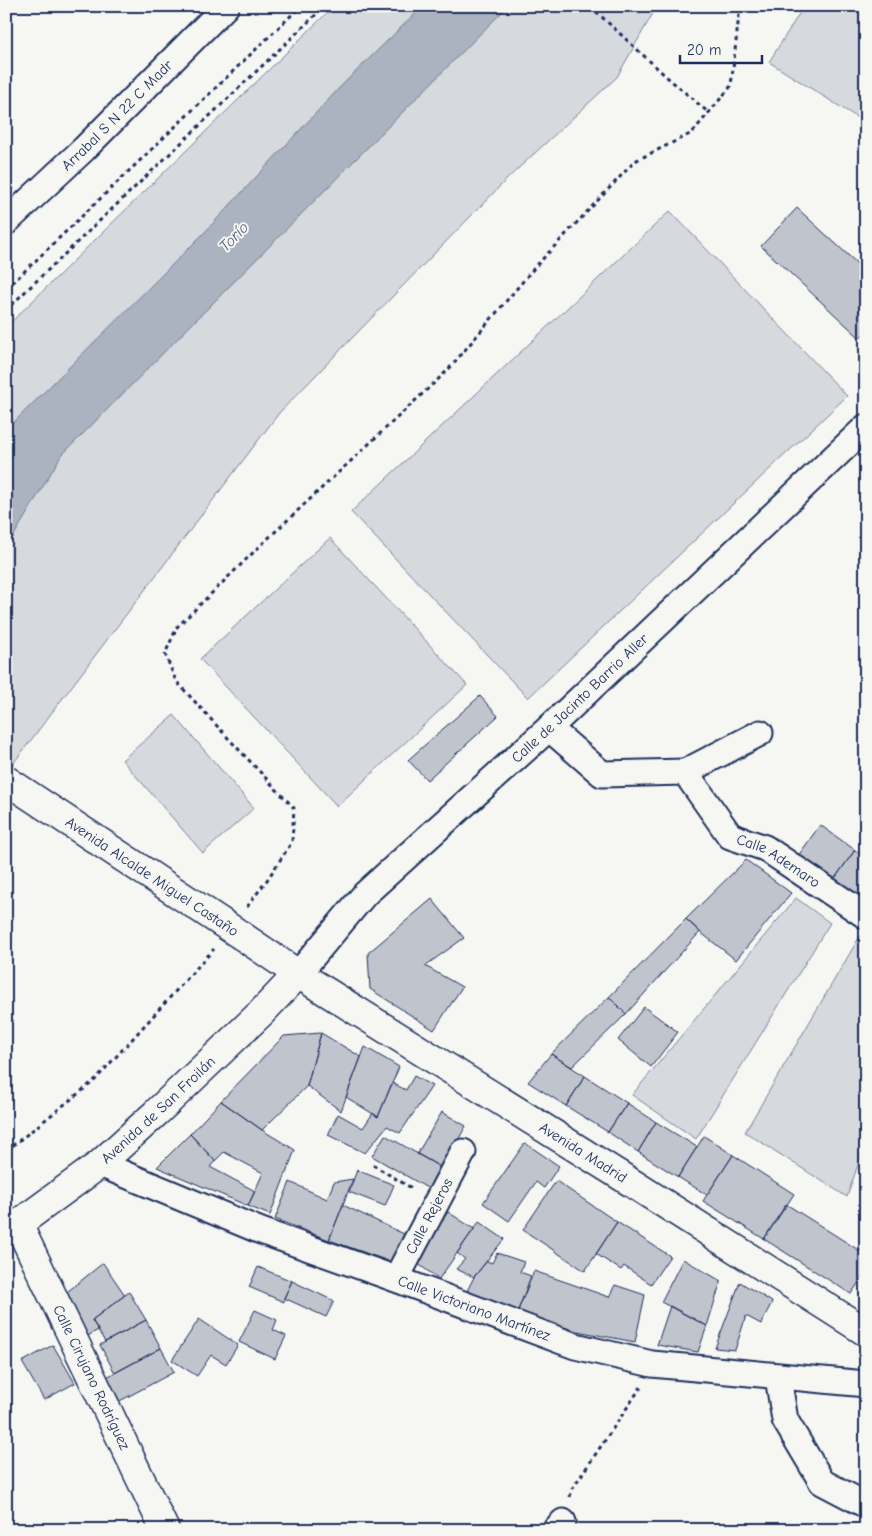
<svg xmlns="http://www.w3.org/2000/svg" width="872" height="1536" viewBox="0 0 872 1536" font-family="'Comic Neue',sans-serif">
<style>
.green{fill:#d6d9dd;stroke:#78849e}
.water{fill:#abb2c0;stroke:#717e99}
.building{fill:#c0c4cd;stroke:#1b2f5e}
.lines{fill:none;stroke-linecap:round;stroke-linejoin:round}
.street-casing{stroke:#1b2f5e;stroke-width:29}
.secondary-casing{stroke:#1b2f5e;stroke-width:31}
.path{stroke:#1b2f5e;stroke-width:3;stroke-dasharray:4 4;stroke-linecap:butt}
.street{stroke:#f6f6f2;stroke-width:25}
.secondary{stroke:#f6f6f2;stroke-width:28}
.secondary-bridge-casing{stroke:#1b2f5e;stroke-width:31;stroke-linecap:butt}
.secondary-bridge{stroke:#f6f6f2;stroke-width:28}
.labels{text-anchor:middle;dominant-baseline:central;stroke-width:4;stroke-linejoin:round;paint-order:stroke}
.street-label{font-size:15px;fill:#1b2f5e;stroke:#f6f6f2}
.water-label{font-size:16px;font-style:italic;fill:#46567b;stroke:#f6f6f2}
</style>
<rect width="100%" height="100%" fill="#f6f6f2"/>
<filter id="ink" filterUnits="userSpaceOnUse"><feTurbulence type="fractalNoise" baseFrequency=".02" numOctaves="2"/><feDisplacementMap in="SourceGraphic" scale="10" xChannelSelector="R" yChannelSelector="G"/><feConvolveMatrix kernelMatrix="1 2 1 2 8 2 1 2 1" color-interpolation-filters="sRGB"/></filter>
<g filter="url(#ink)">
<!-- green -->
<path class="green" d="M 334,6 L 657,6 L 617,77 L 509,177 L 279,413 L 6,773 L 6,327 Z
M 804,6 L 866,6 L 866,123 L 769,62 Z
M 670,211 L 847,396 L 528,698 L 351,512 Z
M 330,538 L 467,685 L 337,806 L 200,659 Z
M 174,715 L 254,808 L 203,853 L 122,760 Z
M 796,898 L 830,923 L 696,1139 L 632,1095 Z
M 860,936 L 866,939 L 866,1141 L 847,1197 L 745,1132 Z"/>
<!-- water -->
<path class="water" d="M 423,6 L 508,6 L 61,456 L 6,549 L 6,430 L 203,234 L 343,84 Z"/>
<!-- building -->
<path class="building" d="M 797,208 L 861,267 L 866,262 L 866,331 L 860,338 L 761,246 Z
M 480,696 L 498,716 L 427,780 L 408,760 Z
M 820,825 L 855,850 L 833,881 L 798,856 Z
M 855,850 L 866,858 L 866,905 L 833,881 Z
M 746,860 L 791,893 L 736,960 L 700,932 L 686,919 Z
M 432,899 L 464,938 L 425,966 L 462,987 L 434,1030 L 370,989 L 368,953 Z
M 686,919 L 700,932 L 626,1014 L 609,997 Z
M 609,997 L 626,1014 L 572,1067 L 551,1054 Z
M 644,1007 L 678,1032 L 651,1067 L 618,1040 Z
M 321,1033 L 307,1086 L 262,1130 L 221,1101 L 284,1036 Z
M 321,1033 L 361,1057 L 341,1111 L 307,1086 Z
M 365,1047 L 399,1067 L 378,1117 L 346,1097 Z
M 551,1054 L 585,1076 L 566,1106 L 528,1082 Z
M 414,1076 L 432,1086 L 400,1133 L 387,1126 L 365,1153 L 328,1135 L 338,1114 L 363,1128 L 373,1113 L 378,1117 L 392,1083 L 406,1090 Z
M 585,1076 L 627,1103 L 608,1132 L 566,1106 Z
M 221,1101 L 262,1130 L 295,1150 L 270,1215 L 248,1206 L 263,1173 L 224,1152 L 215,1161 L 190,1134 Z
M 627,1103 L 656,1122 L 638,1152 L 608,1132 Z
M 442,1112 L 466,1126 L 442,1168 L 417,1154 Z
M 656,1122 L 697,1147 L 678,1177 L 638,1152 Z
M 190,1134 L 215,1161 L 210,1167 L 255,1191 L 248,1206 L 157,1167 Z
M 385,1135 L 442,1168 L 429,1189 L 372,1156 Z
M 704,1136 L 733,1155 L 707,1195 L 678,1177 Z
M 525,1143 L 559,1166 L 544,1188 L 536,1182 L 509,1221 L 483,1203 Z
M 733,1155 L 794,1194 L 764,1239 L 703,1201 Z
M 357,1170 L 394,1185 L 385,1206 L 349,1192 Z
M 353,1179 L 329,1240 L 275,1219 L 290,1182 L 327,1199 L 334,1182 Z
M 556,1181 L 617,1222 L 585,1271 L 523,1230 Z
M 786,1204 L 860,1251 L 866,1241 L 866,1272 L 851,1294 L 764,1239 Z
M 343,1205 L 404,1234 L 391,1262 L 329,1240 Z
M 448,1212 L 474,1229 L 439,1279 L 414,1261 Z
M 479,1222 L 504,1239 L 474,1277 L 456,1269 L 465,1259 L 457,1253 Z
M 617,1222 L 670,1256 L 651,1284 L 624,1266 L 621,1270 L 596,1254 Z
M 497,1253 L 524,1262 L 520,1272 L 531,1276 L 517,1313 L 466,1293 L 474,1277 L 487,1261 L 492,1263 Z
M 683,1259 L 721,1281 L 707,1326 L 661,1302 Z
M 103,1263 L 125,1295 L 92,1320 L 98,1330 L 86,1337 L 67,1292 Z
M 258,1267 L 292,1281 L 284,1298 L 284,1302 L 249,1287 Z
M 534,1271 L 609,1297 L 615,1285 L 645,1295 L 635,1342 L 577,1331 L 517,1313 Z
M 292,1281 L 334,1301 L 326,1317 L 284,1298 Z
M 740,1282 L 772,1302 L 761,1324 L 746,1316 L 735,1350 L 715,1348 Z
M 129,1292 L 146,1320 L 105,1342 L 92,1320 Z
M 670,1306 L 707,1326 L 698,1352 L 657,1345 Z
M 255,1310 L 277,1320 L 273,1330 L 286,1336 L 275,1359 L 239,1342 Z
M 199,1319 L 238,1345 L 226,1364 L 211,1355 L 197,1376 L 172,1360 Z
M 146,1320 L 161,1348 L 115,1373 L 100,1345 Z
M 53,1345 L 75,1383 L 44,1400 L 22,1362 Z
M 161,1348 L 174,1372 L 116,1403 L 103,1379 Z"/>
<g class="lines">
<defs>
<g id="street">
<path id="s1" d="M 6,222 L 84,149 L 226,6"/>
<path id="s2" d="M 549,728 L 602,774 L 685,772 L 730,836 L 765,848 L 866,916"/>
<path d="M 685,772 L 760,733"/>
<path id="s3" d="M 298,974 L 365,894 L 549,728 L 866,427"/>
<path id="s4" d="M 100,1164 L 261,1231 L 396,1279 L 575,1346 L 652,1364 L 866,1384"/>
<path id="s5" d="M 396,1279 L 463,1152"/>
<path d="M 778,1377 L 785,1420 L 822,1482 L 866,1505"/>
<path d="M 555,1530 L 563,1522"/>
</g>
<g id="secondary">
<path id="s6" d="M 242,936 L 298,974 L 624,1178 L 866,1332"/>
<path id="s7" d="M 18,1224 L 165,1530"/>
<path id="s8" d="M 6,1233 L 100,1164 L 156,1113 L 261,1013 L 298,974"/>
</g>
</defs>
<!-- street casing -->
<use href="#street" class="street-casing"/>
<!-- secondary casing -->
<use href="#secondary" class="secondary-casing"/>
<!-- path -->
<path class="path" d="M 590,6 L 668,78 L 709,113
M 6,289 L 301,6
M 6,310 L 325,6
M 247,907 L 267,880 L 292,842 L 294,808 L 228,738 L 176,681 L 165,654 L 177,627 L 262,544 L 448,370 L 535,267 L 635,161 L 692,133 L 731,86 L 740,6
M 6,1151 L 94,1081 L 214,949
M 373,1165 L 413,1189
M 570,1497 L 572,1489 L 641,1387"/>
<!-- street -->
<use href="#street" class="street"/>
<!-- secondary -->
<use href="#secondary" class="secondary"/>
<defs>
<g id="secondary-bridge">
<path id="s9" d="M 6,780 L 242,936"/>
</g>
</defs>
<!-- secondary-bridge casing -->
<use href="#secondary-bridge" class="secondary-bridge-casing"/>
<!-- secondary-bridge -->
<use href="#secondary-bridge" class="secondary-bridge"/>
</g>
</g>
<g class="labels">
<!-- street labels -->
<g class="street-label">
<text stroke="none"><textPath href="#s1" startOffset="154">Arrabal S N 22 C Madr</textPath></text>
<text stroke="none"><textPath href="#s3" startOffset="395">Calle de Jacinto Barrio Aller</textPath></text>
<text stroke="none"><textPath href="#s2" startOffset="286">Calle Ademaro</textPath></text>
<text stroke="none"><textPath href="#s9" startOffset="175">Avenida Alcalde Miguel Castaño</textPath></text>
<text stroke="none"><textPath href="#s8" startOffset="196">Avenida de San Froilán</textPath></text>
<text stroke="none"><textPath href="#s6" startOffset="404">Avenida Madrid</textPath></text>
<text stroke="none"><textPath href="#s5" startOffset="71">Calle Rejeros</textPath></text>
<text stroke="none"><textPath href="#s4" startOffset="401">Calle Victoriano Martínez</textPath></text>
<text stroke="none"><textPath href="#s7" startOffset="170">Calle Cirujano Rodríguez</textPath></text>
</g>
<!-- water labels -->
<g class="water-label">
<text transform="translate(234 237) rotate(-46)">Torío</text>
</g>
</g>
<!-- margin -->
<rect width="872" height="1536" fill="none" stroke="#f6f6f2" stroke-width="25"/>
<rect x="12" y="12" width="847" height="1511" fill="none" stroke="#1b2f5e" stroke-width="2" filter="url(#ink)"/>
<!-- scale -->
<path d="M680 55v8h82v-8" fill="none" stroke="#1b2f5e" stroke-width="2.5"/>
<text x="687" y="55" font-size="15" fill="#1b2f5e" stroke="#f6f6f2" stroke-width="4" paint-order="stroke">20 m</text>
</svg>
